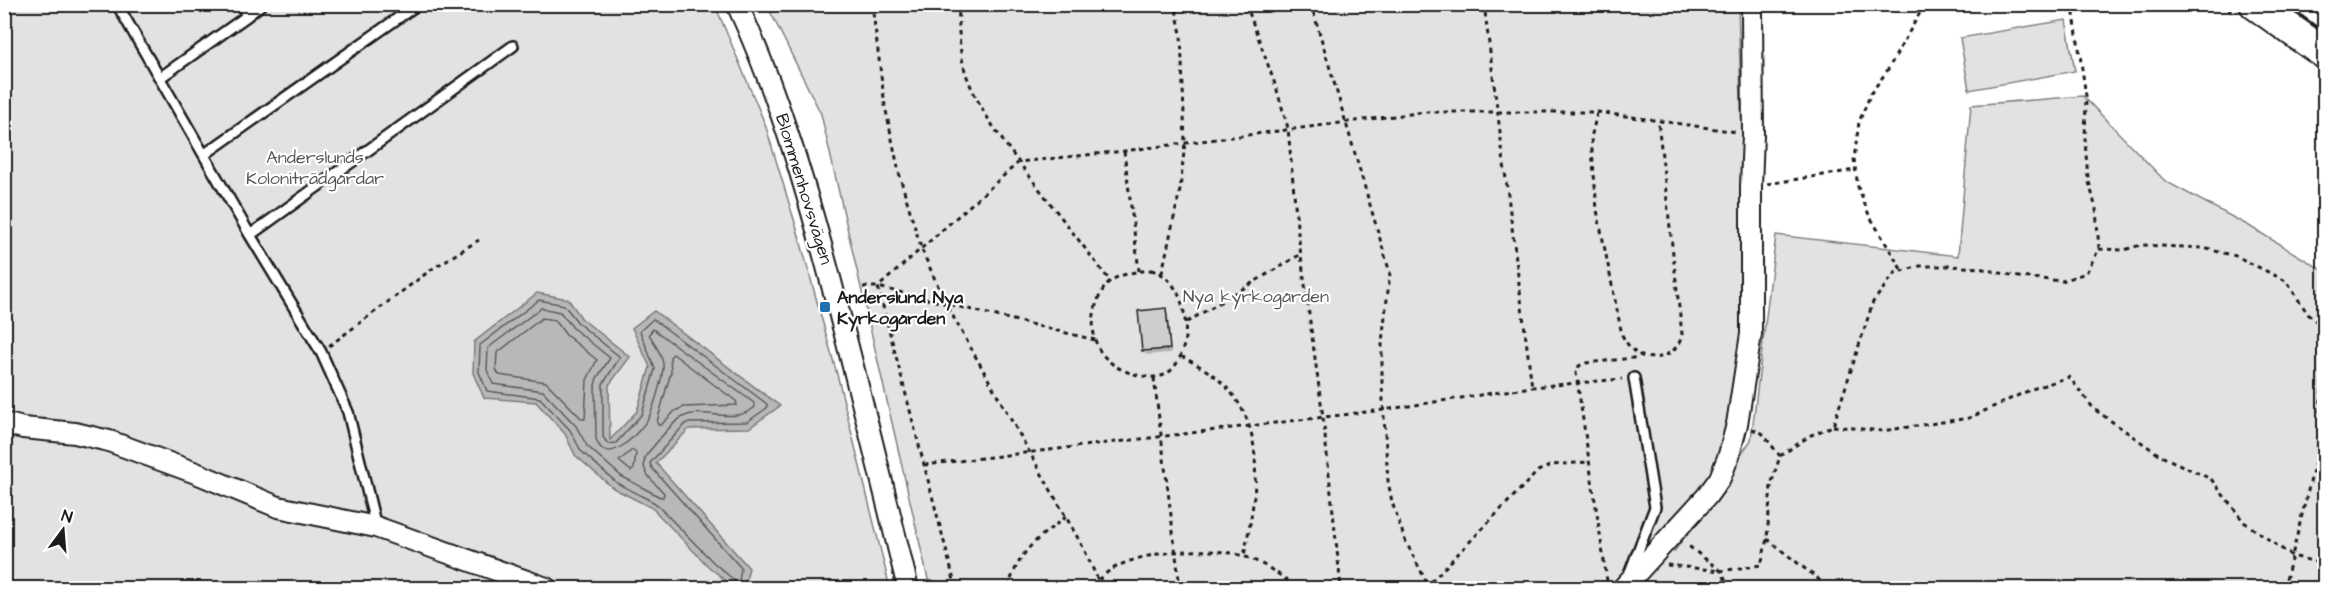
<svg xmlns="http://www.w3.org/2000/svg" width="2329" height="593" viewBox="0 0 2329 593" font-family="'Architects Daughter',sans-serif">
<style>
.green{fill:#e2e2e2;stroke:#7f7f7f;stroke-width:1.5}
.water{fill:#b8b8b8;stroke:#7a7a7a;stroke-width:1.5}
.shadow{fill:#0003}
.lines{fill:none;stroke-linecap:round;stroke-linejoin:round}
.shore{stroke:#5a5a5a;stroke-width:1.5}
.building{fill:#cecece;stroke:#1c1c1c;stroke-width:1.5}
.lane-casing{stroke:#1c1c1c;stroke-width:14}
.street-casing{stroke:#1c1c1c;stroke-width:24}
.primary-casing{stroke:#1c1c1c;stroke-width:34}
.path{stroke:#1c1c1c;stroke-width:3;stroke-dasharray:4.5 4.5;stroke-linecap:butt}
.lane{stroke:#fff;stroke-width:9}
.street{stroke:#fff;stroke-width:20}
.primary{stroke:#fff;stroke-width:30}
.poi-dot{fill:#1f6fb2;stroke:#fff;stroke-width:2}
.labels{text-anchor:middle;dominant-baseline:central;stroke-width:4.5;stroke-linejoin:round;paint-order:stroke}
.park-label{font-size:18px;fill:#575757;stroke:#fff}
.street-label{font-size:18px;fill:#1c1c1c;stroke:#fff}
.poi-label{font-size:18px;font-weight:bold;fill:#1c1c1c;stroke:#fff;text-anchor:start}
</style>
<rect width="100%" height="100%" fill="#fff"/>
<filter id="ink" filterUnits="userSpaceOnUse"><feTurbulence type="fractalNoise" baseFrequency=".0167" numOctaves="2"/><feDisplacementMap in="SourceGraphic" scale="12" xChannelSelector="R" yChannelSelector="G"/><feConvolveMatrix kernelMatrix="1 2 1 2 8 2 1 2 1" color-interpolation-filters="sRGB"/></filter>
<g filter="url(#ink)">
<!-- green -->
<path class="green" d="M 4,5 L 715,5 L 765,124 L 799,236 L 838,378 L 890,588 L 5,588 Z
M 767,5 L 1738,5 L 1745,225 L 1743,327 L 1740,373 L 1720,457 L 1709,483 L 1663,540 L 1674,552 L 1751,440 L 1776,235 L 1958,256 L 1971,105 L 2083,96 L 2165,181 L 2249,226 L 2324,271 L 2324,588 L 930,588 L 821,114 Z
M 2066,20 L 2075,71 L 1969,90 L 1960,38 Z"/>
<!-- water -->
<path class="water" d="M 537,293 L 568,299 L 582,319 L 630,357 L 609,385 L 610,440 L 637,411 L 650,367 L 632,328 L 654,311 L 780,406 L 749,428 L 689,429 L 656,463 L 749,568 L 744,588 L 735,588 L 709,567 L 652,508 L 613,488 L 575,455 L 565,434 L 536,402 L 484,398 L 473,373 L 474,342 Z"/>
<!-- shadow -->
<path class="shadow" d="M 1165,309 L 1168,314 L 1171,353 L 1146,355 L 1143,351 Z"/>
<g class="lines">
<!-- shore -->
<path class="shore" d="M 539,300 L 564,305 L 579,324 L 620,357 L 603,384 L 603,437 L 608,444 L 616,443 L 642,414 L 655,369 L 640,331 L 653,319 L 767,404 L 767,408 L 747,422 L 686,423 L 650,463 L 652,468 L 741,568 L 739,581 L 735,581 L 713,562 L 655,503 L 617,483 L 581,451 L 570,430 L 540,398 L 487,391 L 479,372 L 480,345 Z
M 541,308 L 560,312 L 574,329 L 610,358 L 597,378 L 595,385 L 596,439 C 606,471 641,431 649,417 C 654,407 662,379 663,368 C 664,357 654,343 649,334 L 653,329 L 754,403 L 755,407 C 733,426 703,406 683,417 C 671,422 656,444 647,454 C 637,470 654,482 664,493 L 663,497 L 660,497 L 621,476 L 587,446 L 576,426 L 543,391 L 493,384 L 487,370 L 488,348 Z
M 542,318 L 555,320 L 566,335 L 597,360 L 587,380 L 585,419 L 582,419 L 546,382 L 499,375 L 496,369 L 497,353 Z
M 673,354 L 736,401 L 737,405 L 684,407 L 675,411 L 661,425 L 658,425 L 657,422 L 671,372 L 670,357 Z
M 632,450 L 636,453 L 634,469 L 631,471 L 619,461 Z"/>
</g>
<!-- building -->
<path class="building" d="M 1166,308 L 1170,349 L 1142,351 L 1138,311 Z"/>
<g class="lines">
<defs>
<path id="lane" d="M 117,4 L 250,235 L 321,352 L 348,412 L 376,527
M 247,16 L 262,4
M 161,77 L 247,16 L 241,4
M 205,154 L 418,4
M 250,235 L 513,46
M 1630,572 L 1655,507 L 1634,378"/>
<path id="street" d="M 737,4 C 780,97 808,194 834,293 C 860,391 884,490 908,588
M 4,423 L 23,428 L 75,433 L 109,441 L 196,473 L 278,507 L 376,527 L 546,588
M 1623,588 L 1707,496 L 1720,478 L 1729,455 L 1737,424 L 1751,334 L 1751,186 L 1753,135 L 1752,13"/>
<path id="primary" d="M 2255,4 L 2324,53
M 2313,4 L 2324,12"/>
</defs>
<!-- lane casing -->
<use href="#lane" class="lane-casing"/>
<!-- street casing -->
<use href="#street" class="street-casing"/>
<!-- primary casing -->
<use href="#primary" class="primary-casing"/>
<!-- path -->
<path class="path" d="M 872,4 L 885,106 L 900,177 L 921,248 L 946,304 L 1084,549 L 1098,580
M 959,4 C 958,30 959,58 969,82 C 984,118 1010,151 1034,182 C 1059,215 1085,248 1110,281
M 1246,4 L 1276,87 L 1288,128 L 1297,226 L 1323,417 L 1341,588
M 1311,4 L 1390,273 L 1382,342 L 1382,385 L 1388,481 L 1392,502 L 1405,540 L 1428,585
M 1484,4 L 1532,387
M 2221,4 L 2235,14
M 1766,8 L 1776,4
M 1597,113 L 1591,138 L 1597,210 L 1622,335 C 1627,344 1632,352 1642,356 C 1659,362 1679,353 1682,334 L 1658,121
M 1124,151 L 1139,271
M 1767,184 L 1855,170
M 2099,249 L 2124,250 L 2141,245 L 2203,248 L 2236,256 L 2286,281 L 2308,314 L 2324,328
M 1901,269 L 1869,215 L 1858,187 L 1854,159 L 1859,122 L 1871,93 L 1887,71 L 1925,4
M 1151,270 C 1198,281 1196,381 1151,377 C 1134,376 1114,369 1103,355 C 1087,336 1092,301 1108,283 C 1117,274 1139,271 1151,270 Z
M 1162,273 L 1180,190 L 1185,142 L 1181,34 L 1175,4
M 863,287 L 878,287 L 1095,340
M 1187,322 L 1301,254
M 329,346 L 432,269 L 479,240
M 1181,356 C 1192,362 1204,368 1213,375 C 1272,421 1256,493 1244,556
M 1154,378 L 1180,588
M 1833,426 L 1882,431 L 1969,418 L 2032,389 L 2069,377 L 2094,409 L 2161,456 L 2211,479 L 2244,522 L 2292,556 L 2324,564
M 1752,429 L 1762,433 L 1780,456
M 924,465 L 1383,410 L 1532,387 L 1622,379
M 1767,539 L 1822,582 L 1822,588
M 1667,565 L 1721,571 L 1686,544
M 1607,581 L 1576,373 L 1579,366 L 1586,363 L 1633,358 L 1640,355
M 956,588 L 878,287 L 1019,162 L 1124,151 L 1425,112 L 1597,112 L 1737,132
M 1008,588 C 1020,550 1035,540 1066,517
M 1095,588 C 1108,550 1213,544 1246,557 C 1265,564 1282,576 1297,588
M 1425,588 L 1538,471 L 1552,465 L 1588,462
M 1730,588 L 1721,571 L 1761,565 L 1767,539 L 1771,485 L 1780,456 L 1811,435 L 1833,426 L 1873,302 L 1895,273 L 1920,266 L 1950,266 L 1979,268 L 2019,277 L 2062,281 L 2086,273 L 2099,249 L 2096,209 L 2088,178 L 2085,142 L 2086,96 L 2074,14 L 2075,4
M 2284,588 L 2317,454 L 2324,360"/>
<!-- lane -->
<use href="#lane" class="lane"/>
<!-- street -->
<use href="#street" class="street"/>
<!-- primary -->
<use href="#primary" class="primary"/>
</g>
</g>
<!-- markers -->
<rect class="poi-dot" x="819" y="301" width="12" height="12" rx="3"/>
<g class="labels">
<!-- park labels -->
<g class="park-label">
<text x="315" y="157">Anderslunds<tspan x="315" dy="21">Koloniträdgårdar</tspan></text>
<text x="1256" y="296">Nya kyrkogården</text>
</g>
<!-- street labels -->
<g class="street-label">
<text transform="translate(804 189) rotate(73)">Blommenhovsvägen</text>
</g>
<!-- poi labels -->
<g class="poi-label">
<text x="837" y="297">Anderslund Nya<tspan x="837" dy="21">Kyrkogården</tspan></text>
</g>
</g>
<!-- margin -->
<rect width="2329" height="593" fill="none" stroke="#fff" stroke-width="24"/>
<rect x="12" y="12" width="2305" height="569" fill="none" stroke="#1c1c1c" stroke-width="2" filter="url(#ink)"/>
<!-- north arrow -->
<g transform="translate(63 530) rotate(16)" stroke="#ffffff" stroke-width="4.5" paint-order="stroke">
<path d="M0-4.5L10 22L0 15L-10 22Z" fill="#1c1c1c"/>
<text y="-9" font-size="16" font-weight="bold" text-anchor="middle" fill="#1c1c1c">N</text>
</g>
</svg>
